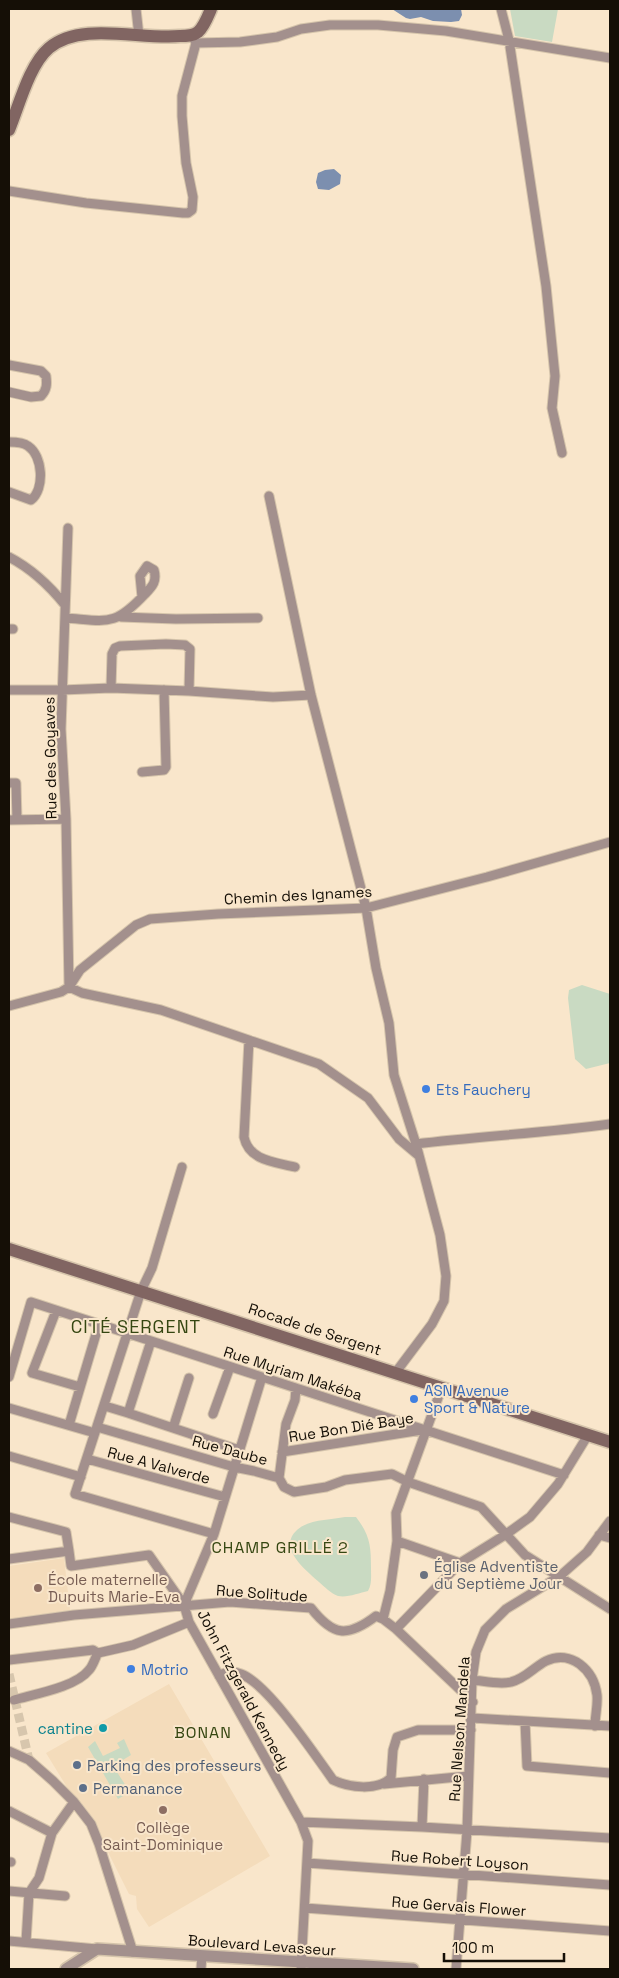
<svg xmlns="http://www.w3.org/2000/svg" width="619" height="1978" viewBox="0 0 619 1978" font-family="'Space Grotesk',sans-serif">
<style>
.built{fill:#f4dcbb}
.green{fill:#c9dac2}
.water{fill:#7c8faf}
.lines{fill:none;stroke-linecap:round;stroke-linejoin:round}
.minor-tunnel{stroke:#d7c6ad;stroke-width:9;stroke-dasharray:9 4.5;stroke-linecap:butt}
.minor-casing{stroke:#d5c4ab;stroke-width:11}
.tertiary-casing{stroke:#d5c4ab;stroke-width:14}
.secondary-casing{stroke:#d5c4ab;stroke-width:15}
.minor{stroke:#a3908d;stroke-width:9}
.tertiary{stroke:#a3908d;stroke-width:11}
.secondary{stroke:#816562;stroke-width:12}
.shop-dot{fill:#3f7fe0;stroke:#f9e6cb;stroke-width:2}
.worship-dot{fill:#6b7280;stroke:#f9e6cb;stroke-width:2}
.education-dot{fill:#8d6e63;stroke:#f9e6cb;stroke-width:2}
.culture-dot{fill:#0f9aa8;stroke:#f9e6cb;stroke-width:2}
.service-dot{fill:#5c6f8a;stroke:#f9e6cb;stroke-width:2}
.labels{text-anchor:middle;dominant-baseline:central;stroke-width:4;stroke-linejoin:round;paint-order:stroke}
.street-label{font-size:15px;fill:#150f06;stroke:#f9e6cb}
.shop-label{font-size:15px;fill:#366cbe;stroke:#f9e6cb;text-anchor:start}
.worship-label{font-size:15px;fill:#5b616d;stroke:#f9e6cb;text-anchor:start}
.education-label{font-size:15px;fill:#785e54;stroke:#f9e6cb;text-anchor:start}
.culture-label{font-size:15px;fill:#0d838f;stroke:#f9e6cb;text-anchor:end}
.service-label{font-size:15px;fill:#4e5e75;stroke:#f9e6cb;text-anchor:start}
.neighbourhood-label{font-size:16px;letter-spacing:1px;fill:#354611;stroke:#f9e6cb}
.quarter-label{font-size:18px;letter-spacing:1px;fill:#354611;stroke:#f9e6cb}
</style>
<rect width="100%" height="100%" fill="#f9e6cb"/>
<!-- built -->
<path class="built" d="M 64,1558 L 70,1610 L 9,1619 L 9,1566 Z
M 169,1684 L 270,1856 L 149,1927 L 137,1909 L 136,1896 L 129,1894 L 94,1824 L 73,1797 L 46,1753 Z"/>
<!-- green -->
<path class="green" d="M 510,9 L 558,9 L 552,42 L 515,36 Z
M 582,985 L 610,994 L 610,1063 L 586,1069 L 575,1059 L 568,998 L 569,990 Z
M 345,1517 L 356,1517 C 370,1535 371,1546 371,1568 C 371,1577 372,1584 368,1591 C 359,1593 347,1598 338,1596 C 330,1593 325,1587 319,1582 C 306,1570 277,1548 297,1530 C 309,1519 331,1520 345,1517 Z
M 124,1739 L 131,1755 L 113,1766 L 130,1792 L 118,1799 L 88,1747 L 95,1741 L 103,1756 L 120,1748 L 117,1743 Z"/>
<!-- water -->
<path class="water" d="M 392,9 L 461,9 L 462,15 L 459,21 L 451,22 L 433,21 L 421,17 L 410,19 L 406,18 Z
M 334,169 L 341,175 L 340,184 L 329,190 L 318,189 L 316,182 L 318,173 L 325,170 Z"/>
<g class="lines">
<!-- minor-tunnel -->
<path class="minor-tunnel" d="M 9,1674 L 29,1760"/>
<defs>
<path id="minor" d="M 136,9 L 139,36
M 501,9 L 509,40 L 546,286 L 555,376 L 552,408 L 562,453
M 192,35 L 196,43 L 240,42 L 277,37 L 301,29 L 330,25 L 378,25 L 446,31 L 610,58
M 9,191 L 86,203 L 183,213 L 188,213 L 192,210 L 193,197 L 186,163 L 182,116 L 182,96 L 196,43
M 9,365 L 41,371 L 46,376 C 47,384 47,390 41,396 L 31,397 L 9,392
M 9,442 C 15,442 23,442 28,446 C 43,456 45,489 31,500 L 9,492
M 269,496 L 311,695 L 366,908 L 376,968 L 389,1023 L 394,1075 L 416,1144 L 440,1235 L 446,1276 L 444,1301 L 432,1324 L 396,1372
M 68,528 L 61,729 L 66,819 L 69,987 L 82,993 L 161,1010 L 319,1064 L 368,1098 L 399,1139 L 418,1155
M 9,557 C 32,569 49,585 65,605
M 121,617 L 176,619 L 258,618
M 65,618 C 108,621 114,627 145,594 C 153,586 157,581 154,570 L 147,566 L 140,576 L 142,597
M 9,629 L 13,629
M 111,688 L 112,654 L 115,648 L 120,646 L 166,644 L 185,645 L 190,649 L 189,691
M 9,690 L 62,690 L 111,688 L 189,691 L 273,697 L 311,695
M 142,772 L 164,770 L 166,767 L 164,690
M 9,783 L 16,783 L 17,820
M 9,820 L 66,819
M 9,1006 L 61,992 L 69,987 L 80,970 L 136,925 L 150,919 L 218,914 L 366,908 L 487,877 L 610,842
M 249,1040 L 244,1137 C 249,1161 275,1162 295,1167
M 416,1144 C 481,1136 546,1133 610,1124
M 182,1167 L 152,1268 L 141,1291 L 75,1494 L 214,1534
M 56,1311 L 32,1373 L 80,1387
M 151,1341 L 128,1413 L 239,1450
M 9,1377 L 31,1302 L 564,1475
M 262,1377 L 214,1534 L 184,1605 L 189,1622 L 301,1822 L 308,1841 L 301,1969
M 442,1387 L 396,1513 L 397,1541 L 460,1563
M 105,1406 L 128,1413
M 9,1408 L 95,1433
M 213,1414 L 230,1367
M 69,1425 L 99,1324
M 97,1427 L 234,1467 L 254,1471 L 279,1478 L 284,1487 L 294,1492 L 326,1487 L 345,1480 L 392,1474 L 408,1482 L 481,1507 L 525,1555 L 610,1609
M 173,1428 L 189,1378
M 282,1452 L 422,1430
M 9,1456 L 81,1477
M 87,1459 L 225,1497
M 279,1478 L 286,1424 L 295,1400 L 296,1388
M 9,1517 L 66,1532 L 69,1551
M 599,1535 L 610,1538
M 9,1559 L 69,1551 L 71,1566 L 149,1555 L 184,1605
M 383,1619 L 390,1591 L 397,1541
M 9,1624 L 74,1615 L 230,1602 L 311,1608 C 333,1636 347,1638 376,1616 L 383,1619 L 396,1629 L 473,1702
M 396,1629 L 460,1563 L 505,1535 L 530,1517 L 558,1484 L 588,1435
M 9,1660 L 93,1650 L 98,1653 L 133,1645 L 189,1622
M 219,1676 C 225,1672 233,1671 241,1674 C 268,1684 315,1755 333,1780 C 350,1788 377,1791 391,1778 L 393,1750 L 397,1737 L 418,1730 L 471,1730
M 472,1680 C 484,1681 500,1685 511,1682 C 525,1679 534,1667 546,1661 C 571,1649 594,1670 597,1695 C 598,1705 595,1716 595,1726
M 14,1700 C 35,1694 76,1687 89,1670 C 93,1666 95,1658 98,1653
M 472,1718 L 610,1726
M 525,1721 L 527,1766 L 610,1773
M 9,1751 L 29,1760 L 53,1781 L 74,1802 L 91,1824 L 99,1844 L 133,1952
M 384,1784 L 468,1776
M 9,1811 L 52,1833 L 74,1802
M 301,1822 L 422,1827 L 610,1838
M 422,1827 L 424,1779
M 9,1862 L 11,1862
M 307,1863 L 610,1885
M 9,1891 L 65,1896
M 305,1908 L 610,1931
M 9,1941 L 97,1949
M 26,1942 L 29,1893 L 39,1878 L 52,1833
M 201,1969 L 202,1956
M 456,1969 L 467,1831 L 472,1680 L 476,1652 L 485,1630 L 506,1609 L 560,1576 L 587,1552 L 610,1521"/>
<path id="tertiary" d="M 66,1969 L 97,1949 L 413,1969"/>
<path id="secondary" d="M 9,130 C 19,106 29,65 49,48 C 81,21 140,40 180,36 C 186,36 193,36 198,32 C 204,27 208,16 211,9
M 9,1249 L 610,1442"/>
</defs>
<!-- minor casing -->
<use href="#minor" class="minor-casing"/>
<!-- tertiary casing -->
<use href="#tertiary" class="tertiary-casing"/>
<!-- secondary casing -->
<use href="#secondary" class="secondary-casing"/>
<!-- minor -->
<use href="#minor" class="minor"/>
<!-- tertiary -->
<use href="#tertiary" class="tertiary"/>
<!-- secondary -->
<use href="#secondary" class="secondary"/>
</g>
<!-- markers -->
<g class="shop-dot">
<circle cx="426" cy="1089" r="5"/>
<circle cx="414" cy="1399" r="5"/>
<circle cx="131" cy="1669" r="5"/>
</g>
<circle class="worship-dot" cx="424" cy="1575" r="5"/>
<g class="education-dot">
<circle cx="38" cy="1588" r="5"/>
<circle cx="163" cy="1810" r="5"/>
</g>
<circle class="culture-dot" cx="103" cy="1728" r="5"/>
<g class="service-dot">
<circle cx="77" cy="1765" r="5"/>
<circle cx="83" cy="1788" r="5"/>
</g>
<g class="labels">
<!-- street labels -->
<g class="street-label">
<text transform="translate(50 758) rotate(-91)">Rue des Goyaves</text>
<text transform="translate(298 895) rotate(-3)">Chemin des Ignames</text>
<text transform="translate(315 1329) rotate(18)">Rocade de Sergent</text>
<text transform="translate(293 1373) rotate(18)">Rue Myriam Makéba</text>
<text transform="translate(351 1427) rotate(-9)">Rue Bon Dié Baye</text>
<text transform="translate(230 1450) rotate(15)">Rue Daube</text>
<text transform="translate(159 1465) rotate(15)">Rue A Valverde</text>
<text transform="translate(262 1593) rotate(4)">Rue Solitude</text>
<text transform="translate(244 1690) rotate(62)">John Fitzgerald Kennedy</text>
<text transform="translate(459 1729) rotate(-86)">Rue Nelson Mandela</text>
<text transform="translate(460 1860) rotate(4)">Rue Robert Loyson</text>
<text transform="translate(459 1906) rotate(4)">Rue Gervais Flower</text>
<text transform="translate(262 1945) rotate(4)">Boulevard Levasseur</text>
</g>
<!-- shop labels -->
<g class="shop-label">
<text x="436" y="1089">Ets Fauchery</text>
<text x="424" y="1390">ASN Avenue<tspan x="424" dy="17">Sport &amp; Nature</tspan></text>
<text x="141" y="1669">Motrio</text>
</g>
<!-- worship labels -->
<g class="worship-label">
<text x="434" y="1566">Église Adventiste<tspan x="434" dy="17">du Septième Jour</tspan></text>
</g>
<!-- education labels -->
<g class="education-label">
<text x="48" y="1579">École maternelle<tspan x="48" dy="17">Dupuits Marie-Eva</tspan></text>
<text x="163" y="1827" text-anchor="middle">Collège<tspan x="163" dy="17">Saint-Dominique</tspan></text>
</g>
<!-- culture labels -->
<g class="culture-label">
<text x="93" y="1728">cantine</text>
</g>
<!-- service labels -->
<g class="service-label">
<text x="87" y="1765">Parking des professeurs</text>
<text x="93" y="1788">Permanance</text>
</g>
<!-- neighbourhood labels -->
<g class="neighbourhood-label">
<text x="280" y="1547">CHAMP GRILLÉ 2</text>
<text x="203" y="1732">BONAN</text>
</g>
<!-- quarter labels -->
<g class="quarter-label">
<text x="136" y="1326">CITÉ SERGENT</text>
</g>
</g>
<!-- border -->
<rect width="619" height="1978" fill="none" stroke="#150f06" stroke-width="20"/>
<!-- scale -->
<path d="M444 1953v8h120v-8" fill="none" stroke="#150f06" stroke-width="2.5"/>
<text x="452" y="1953" font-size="15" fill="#150f06" stroke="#f9e6cb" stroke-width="4" paint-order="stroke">100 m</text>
</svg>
